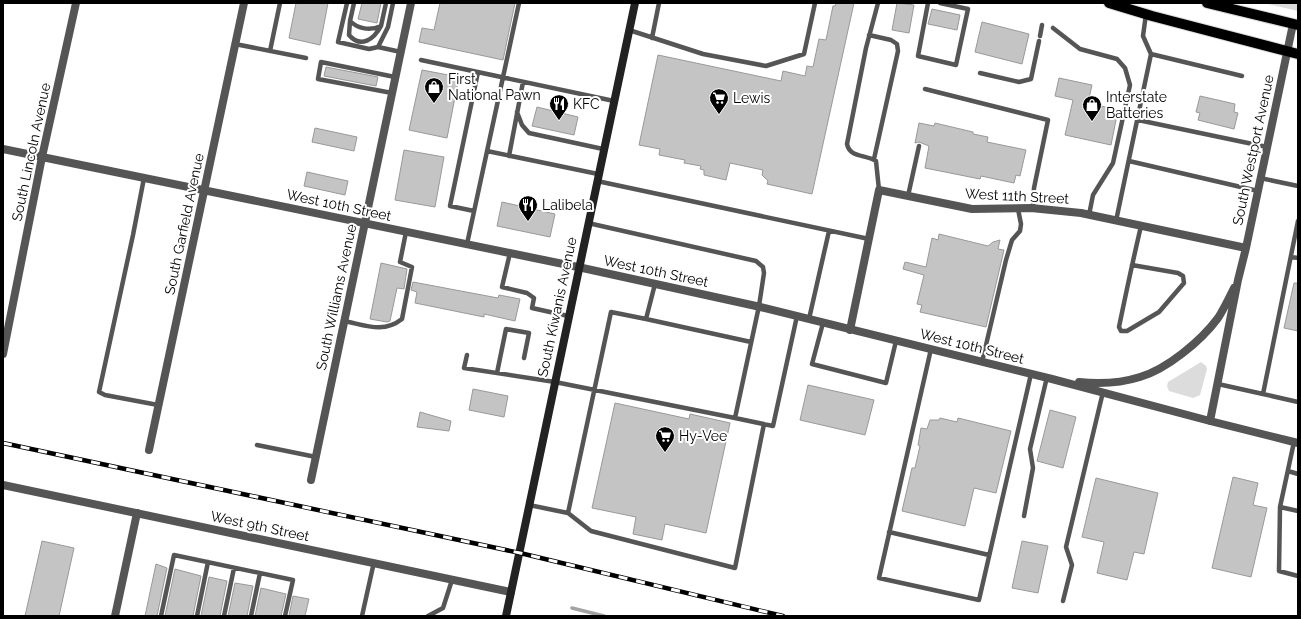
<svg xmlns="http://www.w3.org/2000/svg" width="1301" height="619" viewBox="0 0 1301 619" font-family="Raleway,sans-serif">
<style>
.green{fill:#dcdcdc}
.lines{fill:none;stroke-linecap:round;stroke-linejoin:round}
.stream{stroke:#a3a3a3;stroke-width:3.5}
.building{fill:#c4c4c4;stroke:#999}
.primary-casing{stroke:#dbdbdb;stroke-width:12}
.service{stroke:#555;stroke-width:4.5}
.minor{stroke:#555;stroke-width:8}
.tertiary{stroke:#555;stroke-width:8}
.secondary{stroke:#222;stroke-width:8}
.primary{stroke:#000;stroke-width:10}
.rail-casing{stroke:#000;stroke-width:4.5}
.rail{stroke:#fff;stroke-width:3;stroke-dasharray:9;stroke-linecap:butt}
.labels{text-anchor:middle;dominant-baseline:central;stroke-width:4;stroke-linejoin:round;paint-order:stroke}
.poi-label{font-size:14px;fill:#000;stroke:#fff;text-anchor:start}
.street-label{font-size:14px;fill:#000;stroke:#fff}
</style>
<rect width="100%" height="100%" fill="#fff"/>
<!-- green -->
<path class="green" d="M 1263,3 L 1298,3 L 1298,11 Z
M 1201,362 L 1206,366 L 1207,369 L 1200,395 L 1193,398 L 1169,391 L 1167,386 L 1168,382 Z"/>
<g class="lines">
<!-- stream -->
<path class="stream" d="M 572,608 L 604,616"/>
</g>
<!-- building -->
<path class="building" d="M 296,3 L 328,3 L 320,45 L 289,38 Z
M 362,3 L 381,3 L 377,23 L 358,19 Z
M 440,3 L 515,3 L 503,60 L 419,42 L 422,28 L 434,30 Z
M 836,3 L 854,3 L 812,194 L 767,184 L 768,181 L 762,175 L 763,170 L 730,163 L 726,180 L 704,175 L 704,170 L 700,169 L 701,166 L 684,163 L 685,160 L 659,155 L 660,149 L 639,145 L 658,55 L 781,81 L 783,71 L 805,76 L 807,66 L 813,67 L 819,39 L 826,40 L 833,6 L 835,6 Z
M 897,3 L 914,5 L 909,33 L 892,30 Z
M 932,9 L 960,15 L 957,30 L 928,24 Z
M 982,22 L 1029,34 L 1022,64 L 975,52 Z
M 326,67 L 378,77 L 376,86 L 324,76 Z
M 422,70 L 459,77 L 447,138 L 409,130 Z
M 1059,78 L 1092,85 L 1088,103 L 1118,110 L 1111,145 L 1065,135 L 1073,100 L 1055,96 Z
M 1200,96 L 1235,104 L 1234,112 L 1238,113 L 1234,129 L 1198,120 L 1200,113 L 1196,112 Z
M 537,107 L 578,117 L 574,135 L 532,126 Z
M 919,123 L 934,126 L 935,123 L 973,132 L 973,134 L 988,137 L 987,142 L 1026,150 L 1020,176 L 1016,175 L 1014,183 L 981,176 L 980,179 L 925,168 L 929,146 L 919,142 L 915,143 Z
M 315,128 L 357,137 L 354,151 L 312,142 Z
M 404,150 L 444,157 L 435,207 L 395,200 Z
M 307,172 L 348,181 L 345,195 L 304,186 Z
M 502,202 L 555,214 L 550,237 L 497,226 Z
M 939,234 L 988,246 L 993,242 L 1000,240 L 998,249 L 1004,250 L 986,327 L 920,312 L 922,305 L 917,304 L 924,275 L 903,269 L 905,262 L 926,267 L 932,238 L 938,240 Z
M 381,263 L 407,269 L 404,289 L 397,288 L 390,321 L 387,322 L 370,319 Z
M 413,282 L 498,298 L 499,295 L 520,299 L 515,321 L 484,314 L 484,317 L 415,303 L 417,292 L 411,290 Z
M 1294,283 L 1298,283 L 1298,331 L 1284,328 Z
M 808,385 L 874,400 L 865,435 L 800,420 Z
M 473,389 L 508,396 L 504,417 L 469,410 Z
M 615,403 L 689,419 L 690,414 L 730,423 L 706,533 L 665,524 L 662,540 L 633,534 L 636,517 L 592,508 Z
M 1050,410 L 1076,417 L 1063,468 L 1037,461 Z
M 420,412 L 451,421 L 449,431 L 417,427 Z
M 940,418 L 957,422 L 958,418 L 1011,431 L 996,493 L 974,488 L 965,526 L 902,511 L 912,468 L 915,468 L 920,446 L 918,445 L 921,428 L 927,429 L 930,420 L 939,420 Z
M 1233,477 L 1258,483 L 1253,505 L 1267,508 L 1251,577 L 1212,568 Z
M 1096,478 L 1158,493 L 1144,554 L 1134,552 L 1127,580 L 1097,573 L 1104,542 L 1082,537 Z
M 42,541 L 74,548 L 59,616 L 25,616 Z
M 1022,541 L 1048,546 L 1038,593 L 1012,588 Z
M 156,564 L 167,568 L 157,616 L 145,616 Z
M 175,569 L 201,576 L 193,616 L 165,616 Z
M 209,577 L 227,581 L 220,616 L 201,616 Z
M 235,583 L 253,586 L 247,616 L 228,616 Z
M 261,588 L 286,594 L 281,616 L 255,616 Z
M 293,596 L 309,599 L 305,616 L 289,616 Z"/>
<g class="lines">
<defs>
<path id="primary" d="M 1109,3 L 1152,16 L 1298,54
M 1207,3 L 1298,25"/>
</defs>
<!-- primary casing -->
<use href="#primary" class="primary-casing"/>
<!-- service -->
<path class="service" d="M 347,3 L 338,42 L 369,49 L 378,47 L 401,52
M 354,3 L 350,21 C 358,29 370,31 381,26 L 386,3
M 878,3 L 866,48 L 847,144 C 850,158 865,154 876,161 L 879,190
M 928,3 L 918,56 L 956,65 L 968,9 L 940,3
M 350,21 L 349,35 C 361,49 374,39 381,26
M 1053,28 L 1080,49 L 1117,59 L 1125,68 L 1130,85 L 1113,163 L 1093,195 L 1089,215
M 629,30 L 703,54 L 766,66 L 804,54 L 815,3
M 869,35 L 891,40 L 897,44 L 898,51 L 874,159
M 1040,36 L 1042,25
M 652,38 L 659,3
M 235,44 L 306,58
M 378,47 L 388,27 L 393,3
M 270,51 L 280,3
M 1151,54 L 1242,76
M 421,60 L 614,101
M 980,73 L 1019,82 L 1031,79 L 1039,41
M 925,89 L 1048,120 L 1034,188 L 1033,209
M 392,93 L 318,79 L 321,62 L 395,77
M 517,112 L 522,125 L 529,133 L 603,149
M 1138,120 L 1267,147
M 487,151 L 598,174
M 509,156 L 523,82
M 1129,161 L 1258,191
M 144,178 L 133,235 L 99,392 L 105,395 L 158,405
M 1260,178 L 1298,186
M 597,181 L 869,239
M 908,196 L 919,146
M 474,211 L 450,206 L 478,72
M 1116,221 L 1151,54 L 1143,36 L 1146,14
M 1298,221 L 1263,394 L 1298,402
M 588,223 L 756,261 L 763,267 L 764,273 L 759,306 L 735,418 L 773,426 L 797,316
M 467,244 L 519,3
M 510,253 L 502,287 L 527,293 L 534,298 L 532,308 L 568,316
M 1291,257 L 1298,258
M 1132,265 L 1178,273 L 1183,276 L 1184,283 L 1159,312 L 1127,331 L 1121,331 L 1119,327 C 1126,293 1133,260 1141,226
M 655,284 L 646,319 L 751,342
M 809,319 L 829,231
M 344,321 C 365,325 383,334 402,319 L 412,267 L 400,262 L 406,232
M 823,323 L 812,364 L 886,383 L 896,341
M 931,349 L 879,578 L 979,600 L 1031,374
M 467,355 L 464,368 L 555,382 L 735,418
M 982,362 L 1006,260 L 1012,240 L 1020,231 L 1021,224 L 1018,209
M 497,373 L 506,329 L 529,333 L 524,358
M 1218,384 L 1263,394
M 1294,442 L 1280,507 L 1298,511
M 257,445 L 316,457
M 1288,471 L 1298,474
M 529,505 L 568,513 L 611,312 L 646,319
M 1280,507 L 1279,571 L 1298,576
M 568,513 L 591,531 L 735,568 L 764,424
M 1024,516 L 1033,468 L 1030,449 L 1047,377
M 889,532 L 989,555
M 1063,601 L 1072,565 L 1066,547 L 1103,392
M 161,616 L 174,555 L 293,580 L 285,616
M 197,616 L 208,562
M 224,616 L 234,568
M 251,616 L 260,573
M 362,616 L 374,562
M 428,616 L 443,608 L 452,580"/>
<!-- minor -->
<path class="minor" d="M 3,149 L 578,267 L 756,306 L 1052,379 L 1210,421 L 1298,443
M 850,330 L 879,190 L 972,209 L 1031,208 L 1081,213 L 1246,248
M 3,354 L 42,157 L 76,3
M 1079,382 C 1098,384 1121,383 1140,377 C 1167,369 1201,341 1218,318 C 1224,309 1229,298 1234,288
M 1210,421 L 1238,280 L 1246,248 L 1293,24
M 149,450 L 244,3
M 311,480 L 411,3
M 115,616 L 137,513"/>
<!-- tertiary -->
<path class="tertiary" d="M 3,485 L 511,592"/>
<!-- secondary -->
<path class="secondary" d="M 506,616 L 635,3"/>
<!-- primary -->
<use href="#primary" class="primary"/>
<defs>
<path id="rail" d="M 3,443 L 520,553 L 783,616"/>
</defs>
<!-- rail casing -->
<use href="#rail" class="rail-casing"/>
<!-- rail -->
<use href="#rail" class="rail"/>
</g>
<!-- icons -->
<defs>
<symbol id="shop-pin" viewBox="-11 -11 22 30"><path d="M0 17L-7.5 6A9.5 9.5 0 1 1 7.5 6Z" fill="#000" stroke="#fff"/><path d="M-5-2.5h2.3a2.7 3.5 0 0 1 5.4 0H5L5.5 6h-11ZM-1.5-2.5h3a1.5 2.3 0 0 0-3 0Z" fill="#fff"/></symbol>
<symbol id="supermarket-pin" viewBox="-11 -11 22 30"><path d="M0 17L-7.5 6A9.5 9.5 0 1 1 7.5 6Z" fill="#000" stroke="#fff"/><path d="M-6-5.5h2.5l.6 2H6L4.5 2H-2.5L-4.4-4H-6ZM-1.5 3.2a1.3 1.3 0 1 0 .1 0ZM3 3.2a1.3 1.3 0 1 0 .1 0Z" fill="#fff"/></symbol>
<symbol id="restaurant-pin" viewBox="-11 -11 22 30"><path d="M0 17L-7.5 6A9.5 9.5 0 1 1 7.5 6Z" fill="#000" stroke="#fff"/><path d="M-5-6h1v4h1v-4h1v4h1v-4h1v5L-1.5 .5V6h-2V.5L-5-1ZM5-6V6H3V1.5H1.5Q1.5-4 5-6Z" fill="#fff"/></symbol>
</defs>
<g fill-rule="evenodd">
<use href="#shop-pin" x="423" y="76" width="22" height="30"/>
<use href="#supermarket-pin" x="708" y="87" width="22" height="30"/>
<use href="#restaurant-pin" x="548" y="93" width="22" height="30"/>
<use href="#shop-pin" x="1081" y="94" width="22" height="30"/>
<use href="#restaurant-pin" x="517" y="194" width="22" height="30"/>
<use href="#supermarket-pin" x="654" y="425" width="22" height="30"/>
</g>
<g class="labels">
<!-- poi labels -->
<g class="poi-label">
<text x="448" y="79">First<tspan x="448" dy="16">National Pawn</tspan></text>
<text x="1106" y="97">Interstate<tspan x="1106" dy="16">Batteries</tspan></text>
<text x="733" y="98">Lewis</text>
<text x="573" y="104">KFC</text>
<text x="542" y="205">Lalibela</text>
<text x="679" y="436">Hy-Vee</text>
</g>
<!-- street labels -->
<g class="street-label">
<text transform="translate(1253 150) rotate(-78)">South Westport Avenue</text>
<text transform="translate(31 152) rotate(-78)">South Lincoln Avenue</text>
<text transform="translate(1017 196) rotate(3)">West 11th Street</text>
<text transform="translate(339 205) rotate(12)">West 10th Street</text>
<text transform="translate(184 224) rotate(-78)">South Garfield Avenue</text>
<text transform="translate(656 271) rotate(12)">West 10th Street</text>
<text transform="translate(336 297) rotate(-78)">South Williams Avenue</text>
<text transform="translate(557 307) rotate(-78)">South Kiwanis Avenue</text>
<text transform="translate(972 346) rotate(14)">West 10th Street</text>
<text transform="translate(260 526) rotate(12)">West 9th Street</text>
</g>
</g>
<!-- border -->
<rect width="1301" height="619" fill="none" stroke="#000000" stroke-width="8"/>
</svg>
